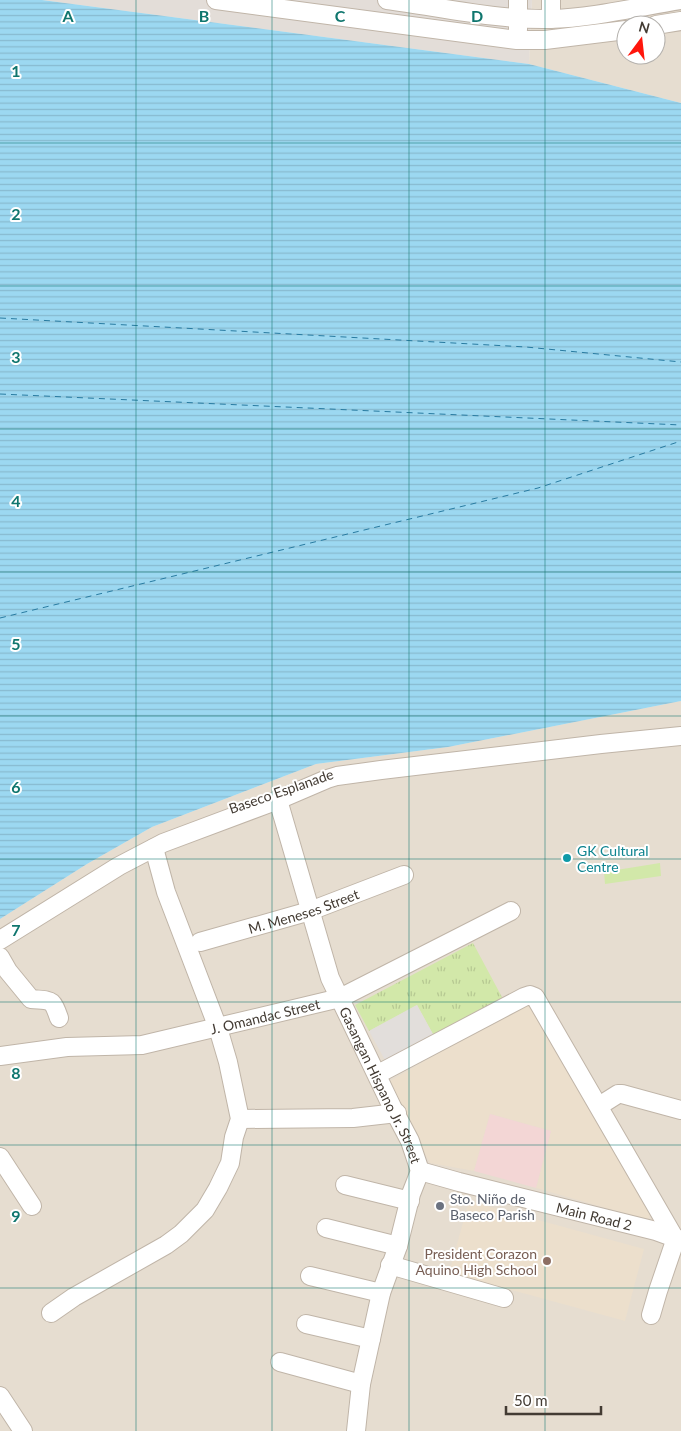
<svg xmlns="http://www.w3.org/2000/svg" width="681" height="1431" viewBox="0 0 681 1431" font-family="Lato,sans-serif">
<style>
.residential{fill:#e6ddd0;fill-rule:evenodd}
.industrial{fill:#e3ddd8}
.education{fill:#ecdfcc}
.medical{fill:#f3d6d5}
.grass{fill:url(#grass-tufts)}
.park{fill:#d2e8a9}
.parking{fill:#e2dedb}
.water{fill:url(#water-rules)}
.lines{fill:none;stroke-linecap:round;stroke-linejoin:round}
.ferry{stroke:#287ba1;stroke-width:1;stroke-dasharray:6 5;stroke-linecap:butt}
.minor-casing{stroke:#c0b5a8;stroke-width:20}
.minor{stroke:#fff;stroke-width:18}
.grid{fill:none;stroke:#0f766e;stroke-width:1;stroke-opacity:0.55}
.culture-dot{fill:#0f9aa8;stroke:#fff;stroke-width:2}
.worship-dot{fill:#6b7280;stroke:#fff;stroke-width:2}
.education-dot{fill:#8d6e63;stroke:#fff;stroke-width:2}
.labels{text-anchor:middle;dominant-baseline:central;stroke-width:4;stroke-linejoin:round;paint-order:stroke}
.street-label{font-size:14px;fill:#433b33;stroke:#fff}
.culture-label{font-size:14px;fill:#0d838f;stroke:#fff;text-anchor:start}
.worship-label{font-size:14px;fill:#5b616d;stroke:#fff;text-anchor:start}
.education-label{font-size:14px;fill:#785e54;stroke:#fff;text-anchor:end}
.grid-label{font-size:16px;text-anchor:middle;font-weight:bold;fill:#0f766e;stroke:#fff;stroke-width:4;stroke-linejoin:round;paint-order:stroke}
</style>
<defs>
<pattern id="grass-tufts" width="24" height="20" patternUnits="userSpaceOnUse" patternTransform="scale(1.25)"><rect width="24" height="20" fill="#d2e8a9"/><path d="M3 7l-1-3M5 7V3M7 7l1-3M15 17l-1-3M17 17v-4M19 17l1-3" fill="none" stroke="#b6c892"/></pattern>
<pattern id="water-rules" width="6" height="5" patternUnits="userSpaceOnUse" patternTransform="scale(1.25)"><rect width="6" height="5" fill="#9cd8f1"/><path d="M0 2.5h6" fill="none" stroke="#88bacf"/></pattern>
</defs>
<rect width="100%" height="100%" fill="#f2ebe2"/>
<!-- residential -->
<path class="residential" d="M 532,0 L 681,0 L 681,103 L 529,64 ZM 626,25 L 656,25 L 656,55 L 626,55 Z
M 681,701 L 681,1431 L 0,1431 L 0,919 L 87,864 L 152,827 L 316,764 L 448,747 Z"/>
<!-- industrial -->
<path class="industrial" d="M 42,0 L 532,0 L 529,64 Z"/>
<!-- education -->
<path class="education" d="M 528,1001 L 651,1213 L 648,1220 L 536,1188 L 551,1131 L 490,1114 L 474,1171 L 430,1163 L 385,1084 Z
M 469,1201 L 644,1249 L 625,1321 L 449,1273 Z"/>
<!-- medical -->
<path class="medical" d="M 490,1114 L 551,1131 L 536,1188 L 474,1171 Z"/>
<!-- grass -->
<path class="grass" d="M 473,943 L 503,999 L 434,1036 L 417,1005 L 369,1031 L 355,1005 Z"/>
<!-- park -->
<path class="park" d="M 660,863 L 661,876 L 605,884 L 604,872 Z"/>
<!-- parking -->
<path class="parking" d="M 417,1005 L 434,1036 L 386,1062 L 369,1031 Z"/>
<!-- water -->
<path class="water" d="M 0,0 L 42,0 L 529,64 L 681,103 L 681,701 L 448,747 L 316,764 L 152,827 L 87,864 L 0,919 Z"/>
<g class="lines">
<!-- ferry -->
<path class="ferry" d="M 0,318 L 526,347 L 681,362
M 0,394 L 681,425
M 0,618 L 538,488 L 681,441"/>
<defs>
<g id="minor">
<path d="M 216,0 L 517,40 L 545,40 L 626,30"/>
<path d="M 387,0 C 440,7 496,20 549,19 C 592,18 638,7 681,0"/>
<path d="M 551,19 L 551,0"/>
<path d="M 656,25 L 681,21"/>
<path d="M 518,30 L 518,0"/>
<path id="s1" d="M 278,800 L 330,978 L 392,1107 L 410,1141 L 420,1171 L 411,1194 L 398,1246 L 381,1293 L 361,1384 L 356,1431"/>
<path d="M 0,940 L 119,866 L 163,843 L 278,800 L 327,779 L 337,776 L 381,770 L 601,744 L 681,736"/>
<path id="s2" d="M 200,942 L 310,911 L 404,875"/>
<path d="M 0,957 L 8,971 L 31,999 C 52,1001 52,998 59,1018"/>
<path id="s3" d="M 0,1056 L 67,1047 L 142,1045 L 340,998 L 511,911"/>
<path d="M 378,1074 L 524,997 L 530,995 L 535,997 L 674,1237 L 675,1241 L 658,1291 L 651,1315"/>
<path d="M 599,1106 L 618,1094 L 622,1094 L 681,1110"/>
<path d="M 240,1119 L 353,1118 L 397,1113"/>
<path d="M 0,1157 L 32,1206"/>
<path id="s4" d="M 420,1171 L 459,1182 L 656,1231 L 678,1239"/>
<path d="M 345,1185 L 410,1201"/>
<path d="M 326,1228 L 398,1246"/>
<path d="M 390,1265 L 504,1298"/>
<path d="M 310,1276 L 381,1293"/>
<path d="M 51,1313 L 74,1297 L 166,1245 L 181,1234 L 205,1210 L 218,1188 L 230,1163 L 234,1137 L 240,1119 L 228,1062 L 218,1028 L 166,892 L 154,848"/>
<path d="M 306,1324 L 371,1339"/>
<path d="M 280,1362 L 361,1384"/>
<path d="M 0,1396 L 23,1431"/>
</g>
</defs>
<!-- minor casing -->
<use href="#minor" class="minor-casing"/>
<!-- minor -->
<use href="#minor" class="minor"/>
</g>
<!-- grid -->
<path class="grid" d="M 136,0 L 136,1431M 272,0 L 272,1431M 409,0 L 409,1431M 545,0 L 545,1431M 0,143 L 681,143M 0,286 L 681,286M 0,429 L 681,429M 0,572 L 681,572M 0,716 L 681,716M 0,859 L 681,859M 0,1002 L 681,1002M 0,1145 L 681,1145M 0,1288 L 681,1288"/>
<!-- markers -->
<circle class="culture-dot" cx="567" cy="858" r="5"/>
<circle class="worship-dot" cx="440" cy="1206" r="5"/>
<circle class="education-dot" cx="547" cy="1261" r="5"/>
<g class="labels">
<!-- street labels -->
<g class="street-label">
<text transform="translate(281 791) rotate(-19)">Baseco Esplanade</text>
<text stroke="none"><textPath href="#s2" startOffset="108">M. Meneses Street</textPath></text>
<text stroke="none"><textPath href="#s3" startOffset="269">J. Omandac Street</textPath></text>
<text stroke="none"><textPath href="#s1" startOffset="304">Gasangan Hispano Jr. Street</textPath></text>
<text stroke="none"><textPath href="#s4" startOffset="180">Main Road 2</textPath></text>
</g>
<!-- culture labels -->
<g class="culture-label">
<text x="577" y="850">GK Cultural<tspan x="577" dy="16">Centre</tspan></text>
</g>
<!-- worship labels -->
<g class="worship-label">
<text x="450" y="1198">Sto. Niño de<tspan x="450" dy="16">Baseco Parish</tspan></text>
</g>
<!-- education labels -->
<g class="education-label">
<text x="537" y="1253">President Corazon<tspan x="537" dy="16">Aquino High School</tspan></text>
</g>
</g>
<g class="grid-label">
<text x="68" y="22">A</text>
<text x="204" y="22">B</text>
<text x="340" y="22">C</text>
<text x="477" y="22">D</text>
<text x="16" y="77">1</text>
<text x="16" y="220">2</text>
<text x="16" y="363">3</text>
<text x="16" y="507">4</text>
<text x="16" y="650">5</text>
<text x="16" y="793">6</text>
<text x="16" y="936">7</text>
<text x="16" y="1079">8</text>
<text x="16" y="1222">9</text>
</g>
<!-- north arrow -->
<g transform="translate(641 40) rotate(15)"><circle r="24" fill="#ffffff" stroke="#b4b1ad"/>
<path d="M0-4L9 19L0 12L-9 19Z" fill="#ff160c"/>
<text y="-8" font-size="14" font-weight="bold" text-anchor="middle" fill="#433b33">N</text>
</g>
<!-- scale -->
<path d="M506 1406v8h95v-8" fill="none" stroke="#433b33" stroke-width="2.5"/>
<text x="514" y="1406" font-size="15" fill="#433b33" stroke="#ffffff" stroke-width="4" paint-order="stroke">50 m</text>
</svg>
